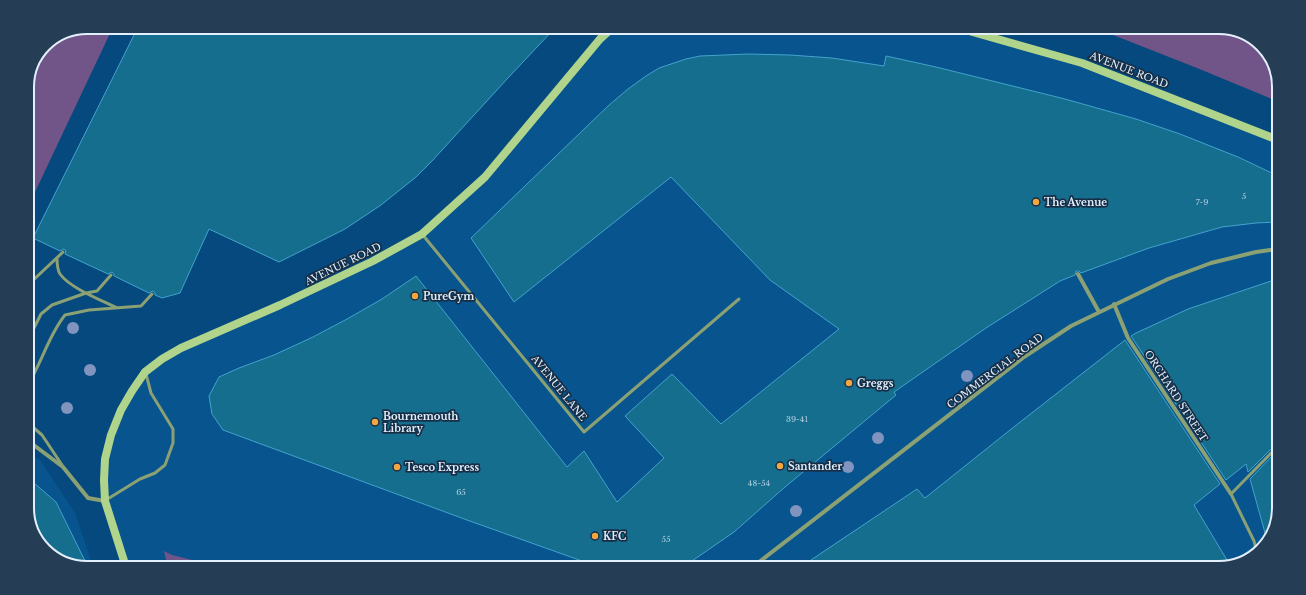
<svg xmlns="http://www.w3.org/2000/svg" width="1306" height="595" viewBox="0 0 1306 595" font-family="'Libre Baskerville',serif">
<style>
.built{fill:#07548e}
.green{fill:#725588}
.building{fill:#166e8f;stroke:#42a3cd}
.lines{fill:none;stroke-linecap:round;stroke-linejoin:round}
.lane{stroke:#8ba174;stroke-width:3}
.street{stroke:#8ba174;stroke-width:4}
.secondary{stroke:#b0d48b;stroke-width:8}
.tree{fill:#8094bf}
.poi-dot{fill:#f2a541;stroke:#162f47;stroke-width:1.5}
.labels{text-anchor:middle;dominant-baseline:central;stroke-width:3.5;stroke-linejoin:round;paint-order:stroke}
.number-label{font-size:8px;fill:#b0cfe1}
.street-label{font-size:10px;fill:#e3effc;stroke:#162f47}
.poi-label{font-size:10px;font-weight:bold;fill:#e3effc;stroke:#162f47;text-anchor:start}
.rim{fill:none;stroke:#e3effc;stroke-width:2}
</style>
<rect width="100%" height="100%" fill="#05497e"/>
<!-- built -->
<path class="built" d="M 611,29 L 969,31 L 1082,63 L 1278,140 L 1274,531 L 1252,558 L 1220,568 L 125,564 L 105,501 L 105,459 L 132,391 L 162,359 L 422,234 L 485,177 Z
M 27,452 L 40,460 L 75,513 L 92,563 L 64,563 L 39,544 L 27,512 Z"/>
<!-- green -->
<path class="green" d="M 87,27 L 113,27 L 27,209 L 27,83 L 45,44 Z
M 1103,31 L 1242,32 L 1269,53 L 1279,83 L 1279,102 L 1197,68 Z
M 164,551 L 172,555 L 208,564 L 167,564 Z"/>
<!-- building -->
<path class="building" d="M 138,27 L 554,29 L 507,79 L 432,161 L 416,177 L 381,205 L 345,229 L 279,262 L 209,229 L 180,293 L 162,298 L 155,295 L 155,293 L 153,291 L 149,293 L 114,276 L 114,274 L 112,272 L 108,274 L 65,254 L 66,251 L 64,249 L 60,251 L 33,238 Z
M 748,54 L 790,55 L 832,58 L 884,66 L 886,56 L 936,67 L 1065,99 L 1136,119 L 1180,134 L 1238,157 L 1278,176 L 1277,222 L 1256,223 L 1222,227 L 1149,248 L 1081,273 L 1079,271 L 1076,271 L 1075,275 L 1060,281 L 986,328 L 894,392 L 896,395 L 785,487 L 734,532 L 692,561 L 672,566 L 596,566 L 467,520 L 223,430 L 212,414 L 209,396 L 219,377 L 239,368 L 274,355 L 313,337 L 347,319 L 382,299 L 416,276 L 567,467 L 584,451 L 617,502 L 664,458 L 625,416 L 672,374 L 721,424 L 839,329 L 770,280 L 671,177 L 514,302 L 471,238 L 608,106 L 628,89 L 646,76 L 659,68 L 686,59 L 700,56 Z
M 1277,279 L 1275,446 L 1273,447 L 1248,472 L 1246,464 L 1226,480 L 1131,336 L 1136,333 L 1188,309 Z
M 1125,340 L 1220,484 L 1194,505 L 1230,565 L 1220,568 L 1104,568 L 1096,560 L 1085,567 L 802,566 L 917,489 L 925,498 L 1010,430 Z
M 1275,453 L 1274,531 L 1267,540 L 1250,479 Z
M 27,477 L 56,502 L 86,563 L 64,563 L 39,544 L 27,512 Z"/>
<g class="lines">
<!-- lane -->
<path class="lane" d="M 422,234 L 584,432 L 739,299
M 57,258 C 57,264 57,269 60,274 C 70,288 101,300 117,308
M 27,286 L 63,252
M 27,342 L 41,314 L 52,305 L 86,293 L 97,291 L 111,275
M 27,386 C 42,363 48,336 65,315 L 89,310 L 141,306 L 152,294
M 27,422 L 42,435 L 62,465
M 106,500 L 140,479 L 155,473 L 165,465 L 173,443 L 173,429 L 151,393 L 146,374
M 1257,553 L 1254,541 L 1231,494 L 1275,449"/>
<!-- street -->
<path class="street" d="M 1078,274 L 1099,312
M 1114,304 L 1128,338 L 1231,494
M 27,440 L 63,467 L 88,498 L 105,501
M 754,566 L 1024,357 L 1071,326 L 1168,279 L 1211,263 L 1256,252 L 1277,249"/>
<!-- secondary -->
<path class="secondary" d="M 969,31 L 1082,63 L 1278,140
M 125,564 L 105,501 L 104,480 L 105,459 L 111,435 L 121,410 L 132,391 L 145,372 L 162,359 L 181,348 L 280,305 L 373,261 L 422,234 L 485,177 L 600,39 L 611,29"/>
</g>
<!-- trees -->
<g class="tree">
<circle cx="73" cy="328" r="6"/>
<circle cx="90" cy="370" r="6"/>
<circle cx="967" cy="376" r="6"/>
<circle cx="67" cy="408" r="6"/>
<circle cx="878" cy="438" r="6"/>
<circle cx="848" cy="467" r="6"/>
<circle cx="796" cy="511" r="6"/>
</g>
<!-- markers -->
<g class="poi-dot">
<circle cx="1036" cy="202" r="4"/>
<circle cx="415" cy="296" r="4"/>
<circle cx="849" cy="383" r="4"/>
<circle cx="375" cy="422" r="4"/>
<circle cx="780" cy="466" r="4"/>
<circle cx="397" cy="467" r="4"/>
<circle cx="595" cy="536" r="4"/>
</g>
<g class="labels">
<!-- number labels -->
<g class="number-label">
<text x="1244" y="196">5</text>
<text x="1202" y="202">7-9</text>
<text x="797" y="419">39-41</text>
<text x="759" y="483">48-54</text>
<text x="461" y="492">65</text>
<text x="666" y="539">55</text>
</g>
<!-- street labels -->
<g class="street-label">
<text transform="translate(1129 70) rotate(21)">AVENUE ROAD</text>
<text transform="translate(343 264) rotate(-26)">AVENUE ROAD</text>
<text transform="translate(995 371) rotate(-37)">COMMERCIAL ROAD</text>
<text transform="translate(559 388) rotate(51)">AVENUE LANE</text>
<text transform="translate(1176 396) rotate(57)">ORCHARD STREET</text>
</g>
<!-- poi labels -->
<g class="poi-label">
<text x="1044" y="202">The Avenue</text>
<text x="423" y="296">PureGym</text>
<text x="857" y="383">Greggs</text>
<text x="383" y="416">Bournemouth<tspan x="383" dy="12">Library</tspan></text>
<text x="788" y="466">Santander</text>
<text x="405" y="467">Tesco Express</text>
<text x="603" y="536">KFC</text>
</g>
</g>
<!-- crop -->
<path d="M0 0H1306V595H0ZM87 34H1219A53 53 0 0 1 1272 87V508A53 53 0 0 1 1219 561H87A53 53 0 0 1 34 508V87A53 53 0 0 1 87 34Z" fill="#263e55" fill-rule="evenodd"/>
<path class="rim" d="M87 34H1219A53 53 0 0 1 1272 87V508A53 53 0 0 1 1219 561H87A53 53 0 0 1 34 508V87A53 53 0 0 1 87 34Z"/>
</svg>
